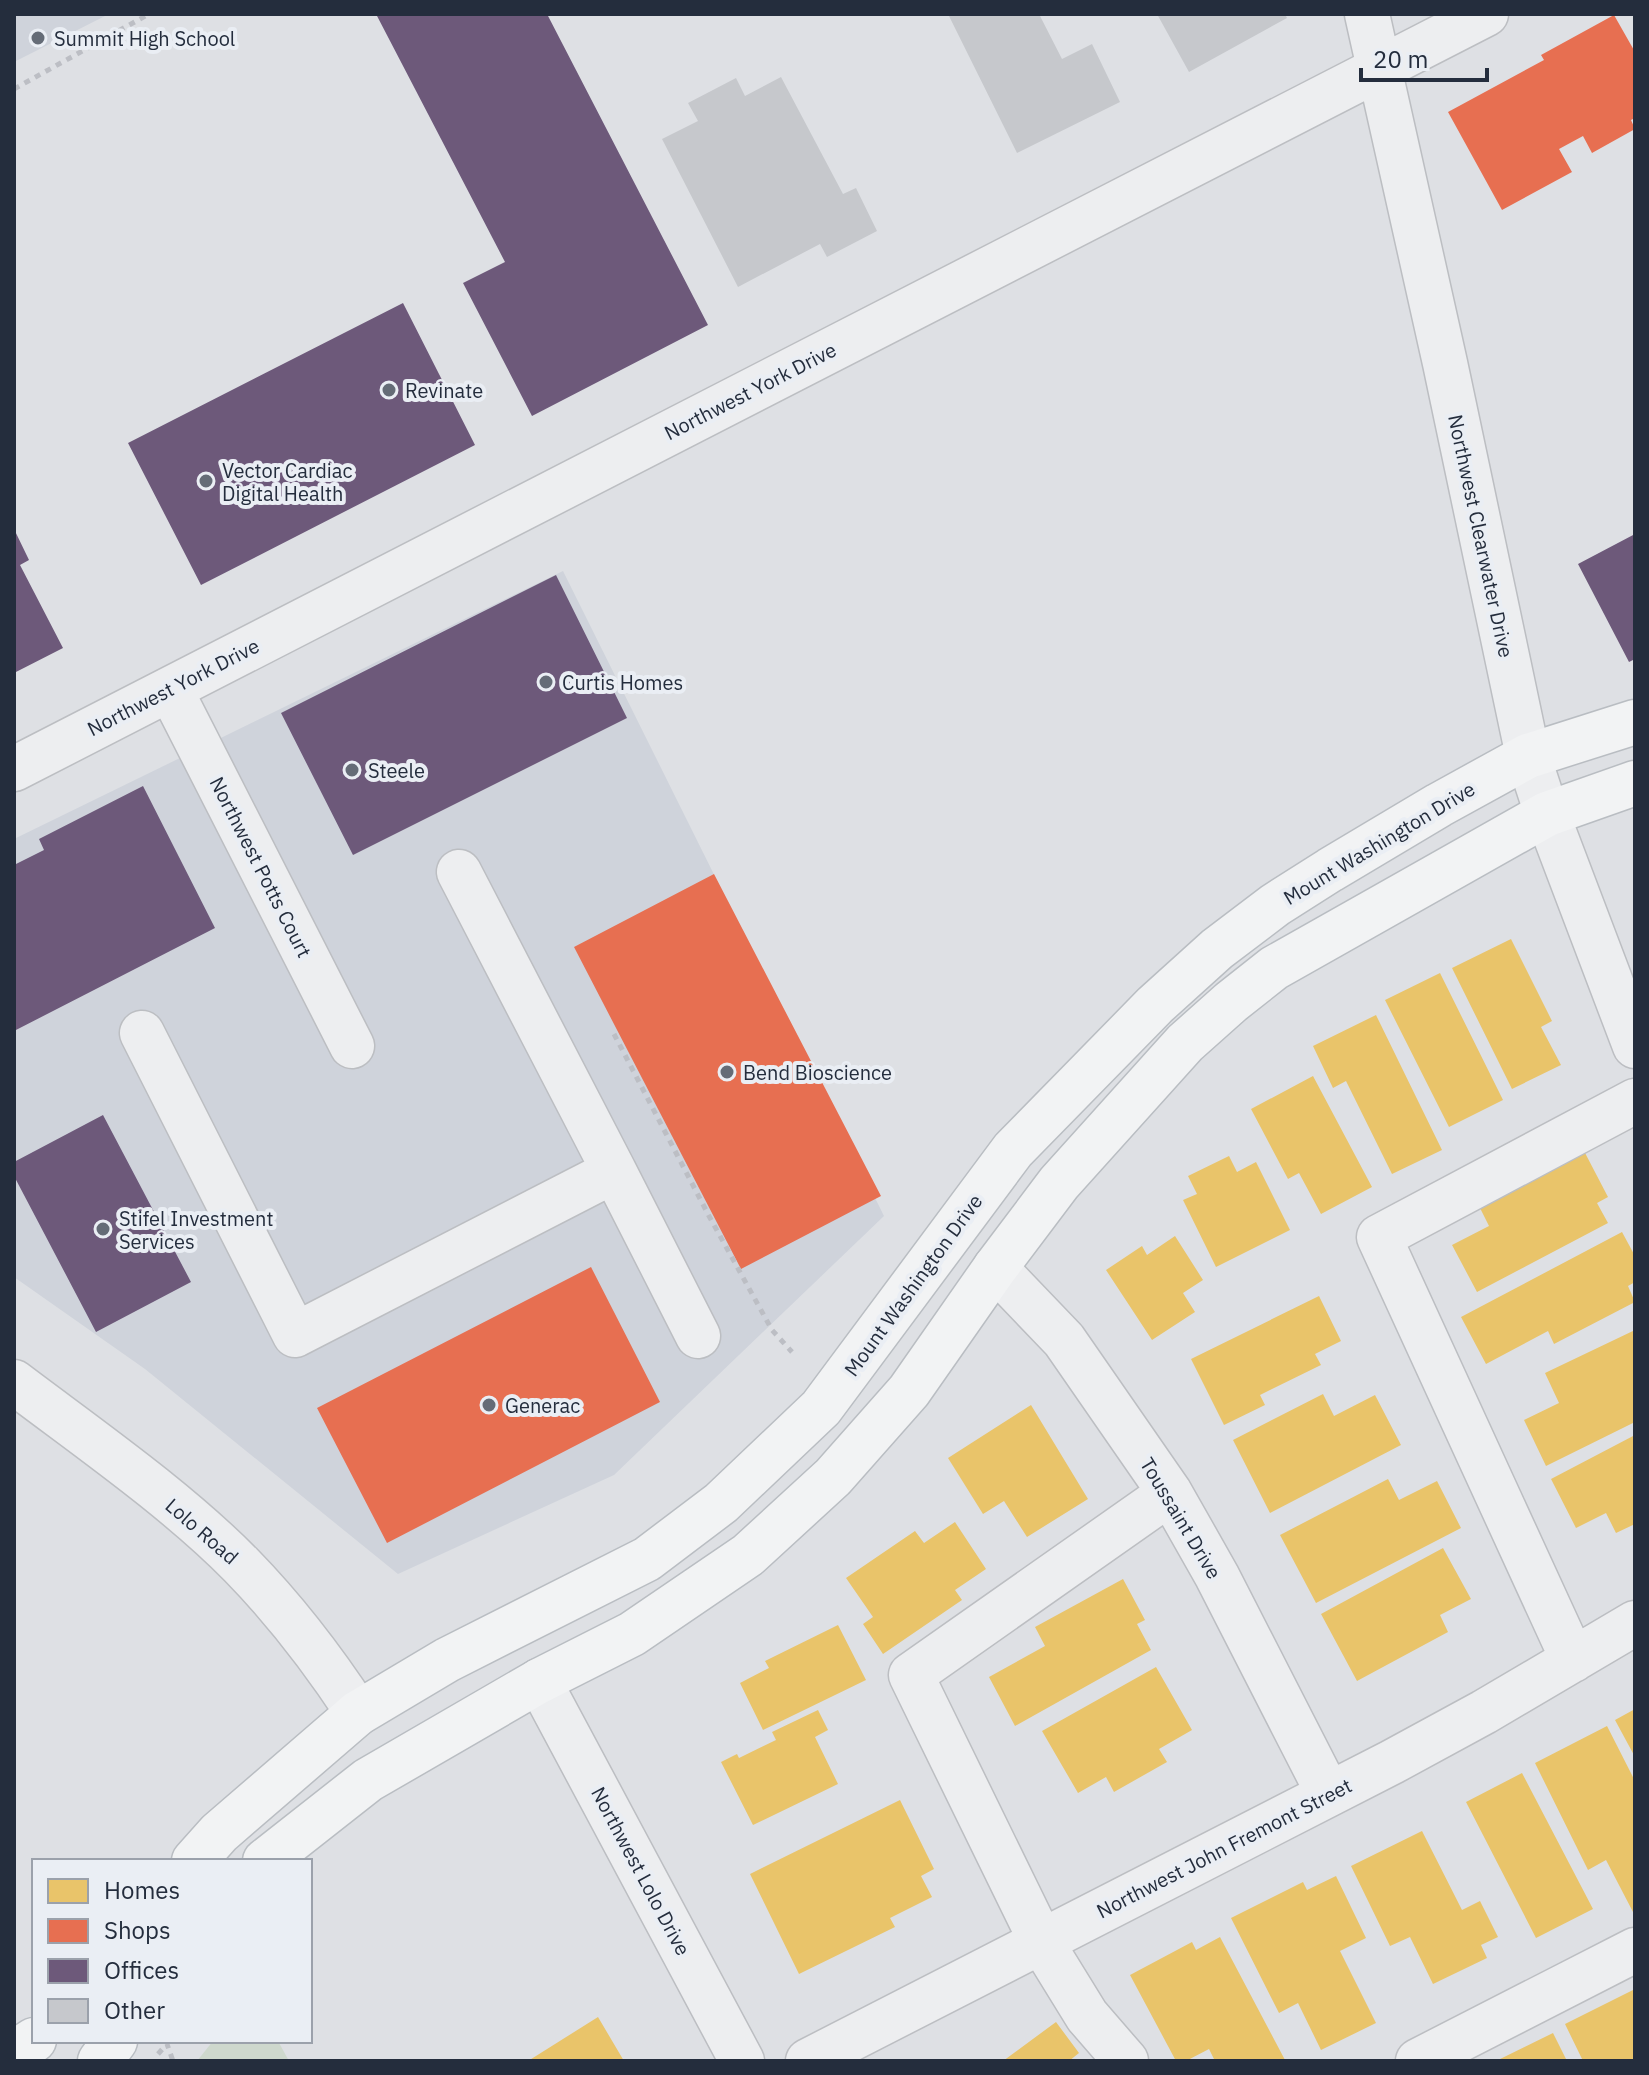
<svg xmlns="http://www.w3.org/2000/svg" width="1649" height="2075" viewBox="0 0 1649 2075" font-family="'IBM Plex Sans',sans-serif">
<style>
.built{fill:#cfd3db}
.green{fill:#ced8cd}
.homes{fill:#e9c46a}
.shops{fill:#e76f51}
.offices{fill:#6d597a}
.building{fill:#c6c8cc}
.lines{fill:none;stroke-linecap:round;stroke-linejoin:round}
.minor-casing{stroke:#bcbec2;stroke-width:47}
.major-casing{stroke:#b9bdc2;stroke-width:47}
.path{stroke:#bcbec4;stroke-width:5;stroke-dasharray:6 6;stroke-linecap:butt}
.minor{stroke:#edeef0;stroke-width:44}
.major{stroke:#f2f3f4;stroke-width:44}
.poi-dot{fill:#656c77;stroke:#eaeef4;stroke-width:3}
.labels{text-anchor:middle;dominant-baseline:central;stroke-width:8;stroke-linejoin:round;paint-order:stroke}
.poi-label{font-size:20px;fill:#242d3d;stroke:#eaeef4;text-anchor:start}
.street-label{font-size:20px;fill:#242d3d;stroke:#eaeef4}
</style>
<rect width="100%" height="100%" fill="#dee0e4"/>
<!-- built -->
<path class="built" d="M 14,14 L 109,14 L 14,62 Z
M 563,571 L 884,1216 L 614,1475 L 398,1574 L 145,1369 L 14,1277 L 14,839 Z"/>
<!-- green -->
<path class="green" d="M 213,2041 L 278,2041 L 289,2061 L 197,2061 Z"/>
<!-- homes -->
<path class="homes" d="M 1511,939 L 1552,1021 L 1541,1027 L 1561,1065 L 1512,1089 L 1452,968 Z
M 1440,973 L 1503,1100 L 1449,1127 L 1385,1000 Z
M 1376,1015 L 1442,1150 L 1392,1174 L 1346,1081 L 1333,1088 L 1313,1046 Z
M 1313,1076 L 1372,1187 L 1321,1214 L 1299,1173 L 1288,1179 L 1251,1109 Z
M 1584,1151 L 1608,1197 L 1597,1203 L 1608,1223 L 1477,1292 L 1452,1245 L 1489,1226 L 1479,1206 Z
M 1229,1156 L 1237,1172 L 1256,1162 L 1290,1230 L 1216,1267 L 1183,1200 L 1197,1194 L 1188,1176 Z
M 1622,1232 L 1635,1256 L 1635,1282 L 1628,1286 L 1635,1302 L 1554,1344 L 1548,1331 L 1486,1364 L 1461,1317 Z
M 1175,1236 L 1203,1280 L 1183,1293 L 1195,1312 L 1152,1340 L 1106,1270 L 1142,1246 L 1147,1255 Z
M 1319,1296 L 1341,1341 L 1315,1354 L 1321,1365 L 1260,1395 L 1265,1405 L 1224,1425 L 1191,1359 Z
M 1635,1330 L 1635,1422 L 1546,1466 L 1524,1420 L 1559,1403 L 1545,1373 Z
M 1323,1394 L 1334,1416 L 1375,1395 L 1401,1445 L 1270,1513 L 1233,1440 Z
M 1031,1405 L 1088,1499 L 1027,1537 L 1004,1501 L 983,1514 L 948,1458 Z
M 1635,1435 L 1635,1524 L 1616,1533 L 1606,1513 L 1576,1528 L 1551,1479 Z
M 1388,1479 L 1399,1500 L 1437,1481 L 1461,1528 L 1316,1603 L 1280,1535 Z
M 955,1522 L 986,1569 L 955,1590 L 962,1600 L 883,1654 L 863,1624 L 873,1617 L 846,1578 L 915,1531 L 924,1543 Z
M 1443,1548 L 1471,1599 L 1440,1615 L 1448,1632 L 1357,1681 L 1321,1614 Z
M 1123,1579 L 1145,1620 L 1137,1624 L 1151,1650 L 1015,1726 L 989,1677 L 1045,1646 L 1035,1627 Z
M 838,1625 L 866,1680 L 763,1730 L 740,1683 L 769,1668 L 765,1661 Z
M 1156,1667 L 1192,1730 L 1159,1749 L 1167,1762 L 1114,1792 L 1106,1777 L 1078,1793 L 1042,1731 Z
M 1635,1709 L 1635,1757 L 1615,1720 Z
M 818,1710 L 828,1730 L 815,1737 L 838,1784 L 753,1825 L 721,1762 L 737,1754 L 739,1758 L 776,1740 L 772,1732 Z
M 1607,1726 L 1635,1781 L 1635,1911 L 1633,1912 L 1606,1860 L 1588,1870 L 1535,1763 Z
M 1522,1773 L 1593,1909 L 1536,1938 L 1466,1802 Z
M 900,1800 L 934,1869 L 921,1876 L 932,1897 L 890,1918 L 895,1927 L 799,1974 L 750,1874 Z
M 1422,1831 L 1462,1910 L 1480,1901 L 1498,1937 L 1481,1945 L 1487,1958 L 1433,1984 L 1410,1937 L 1390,1946 L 1351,1866 Z
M 1336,1876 L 1366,1938 L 1340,1951 L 1376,2023 L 1321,2050 L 1298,2003 L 1279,2013 L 1231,1918 L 1303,1882 L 1307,1890 Z
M 1220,1937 L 1285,2060 L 1284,2061 L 1215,2061 L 1209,2049 L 1186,2061 L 1176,2061 L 1130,1975 L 1192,1942 L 1196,1950 Z
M 1635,1989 L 1635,2061 L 1583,2061 L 1565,2024 Z
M 598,2017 L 624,2061 L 528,2061 Z
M 1056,2022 L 1079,2053 L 1069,2061 L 1003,2061 Z
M 1553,2033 L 1567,2061 L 1496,2061 Z"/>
<!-- shops -->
<path class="shops" d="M 1614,15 L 1635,52 L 1635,118 L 1631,120 L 1635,129 L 1592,153 L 1583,136 L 1559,149 L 1572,172 L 1502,210 L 1448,112 L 1544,60 L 1541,55 Z
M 714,874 L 881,1196 L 741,1269 L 574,947 Z
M 591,1267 L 660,1402 L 387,1543 L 317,1408 Z"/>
<!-- offices -->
<path class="offices" d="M 376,14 L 547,14 L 708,325 L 532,416 L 463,283 L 505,262 Z
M 403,303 L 475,445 L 201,585 L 128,443 Z
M 14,529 L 29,560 L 20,565 L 63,648 L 14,673 Z
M 1635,534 L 1635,659 L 1629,662 L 1578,564 Z
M 556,575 L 627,718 L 353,855 L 281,713 Z
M 143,786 L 215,928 L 14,1031 L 14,865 L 44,850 L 39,839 Z
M 103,1115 L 191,1282 L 96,1332 L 14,1176 L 14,1162 Z"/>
<!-- building -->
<path class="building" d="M 948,14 L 1039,14 L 1062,59 L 1092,44 L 1120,102 L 1017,153 Z
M 1157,14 L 1285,14 L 1287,18 L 1189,72 Z
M 781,77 L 843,194 L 856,188 L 877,231 L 827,257 L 820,244 L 738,287 L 662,139 L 698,121 L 688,103 L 736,78 L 745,96 Z"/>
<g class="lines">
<defs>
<path id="minor" d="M 1367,14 L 1445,363 L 1528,756 L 1547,814 L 1635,1046
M 170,689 L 352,1046
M 14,769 L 1486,14
M 142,1033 L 295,1335 L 614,1171 L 459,872
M 614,1171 L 698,1336
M 995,1268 L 1064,1340 L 1170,1493 L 1217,1576 L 1328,1793
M 14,1382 C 88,1438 176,1499 241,1565 C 285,1610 324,1661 358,1713
M 1573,1660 L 1379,1237 L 1635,1101
M 539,1681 L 742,2061
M 808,2061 L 1392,1762 L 1484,1712 L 1635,1623
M 1126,2061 L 1087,2016 L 1042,1943 L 911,1675 L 1170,1493
M 1418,2061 L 1635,1950"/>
<path id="major" d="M 194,1861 L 219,1833 L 358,1713 L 447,1660 L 647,1559 L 721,1503 L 821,1408 L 1013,1150 L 1155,1005 L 1217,949 L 1275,905 L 1330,870 L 1439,805 L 1528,756 L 1635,722
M 265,1861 L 368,1780 L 539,1681 L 632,1634 L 748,1555 L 833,1477 L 909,1391 L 995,1268 L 1059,1183 L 1185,1043 L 1231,1002 L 1274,968 L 1547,814 L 1635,783
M 14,2053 L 34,2040
M 100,2061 L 115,2041"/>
</defs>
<!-- minor casing -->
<use href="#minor" class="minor-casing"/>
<!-- major casing -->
<use href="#major" class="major-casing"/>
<!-- path -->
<path class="path" d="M 14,89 L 149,14
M 614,1034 L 709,1216 L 772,1330 L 792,1352
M 158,2054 L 167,2044 L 173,2061"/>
<!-- minor -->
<use href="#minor" class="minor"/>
<!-- major -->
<use href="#major" class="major"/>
</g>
<!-- markers -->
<g class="poi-dot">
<circle cx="38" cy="38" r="8"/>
<circle cx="389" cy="390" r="8"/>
<circle cx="206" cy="481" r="8"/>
<circle cx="546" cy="682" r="8"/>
<circle cx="352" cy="770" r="8"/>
<circle cx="727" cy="1072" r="8"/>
<circle cx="103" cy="1229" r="8"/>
<circle cx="489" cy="1405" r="8"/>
</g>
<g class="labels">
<!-- poi labels -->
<g class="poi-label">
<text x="54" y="38">Summit High School</text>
<text x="405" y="390">Revinate</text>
<text x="222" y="470">Vector Cardiac<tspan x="222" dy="23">Digital Health</tspan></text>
<text x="562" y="682">Curtis Homes</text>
<text x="368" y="770">Steele</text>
<text x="743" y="1072">Bend Bioscience</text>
<text x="119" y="1218">Stifel Investment<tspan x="119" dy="23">Services</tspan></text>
<text x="505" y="1405">Generac</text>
</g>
<!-- street labels -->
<g class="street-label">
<text transform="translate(750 391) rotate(-27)">Northwest York Drive</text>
<text transform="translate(1481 536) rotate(78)">Northwest Clearwater Drive</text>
<text transform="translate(173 687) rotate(-27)">Northwest York Drive</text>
<text transform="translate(1379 843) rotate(-31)">Mount Washington Drive</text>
<text transform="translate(261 867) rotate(63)">Northwest Potts Court</text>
<text transform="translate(913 1285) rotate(-54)">Mount Washington Drive</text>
<text transform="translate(1181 1518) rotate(59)">Toussaint Drive</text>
<text transform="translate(202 1531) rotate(41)">Lolo Road</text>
<text transform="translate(1224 1848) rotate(-27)">Northwest John Fremont Street</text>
<text transform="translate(641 1871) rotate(62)">Northwest Lolo Drive</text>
</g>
</g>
<!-- border -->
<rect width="1649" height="2075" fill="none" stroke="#242d3d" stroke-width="32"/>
<!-- legend -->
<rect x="32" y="1859" width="280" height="184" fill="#eaeef4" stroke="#9ba1ab" stroke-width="2"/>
<rect x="48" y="1879" width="40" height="24" fill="#e9c46a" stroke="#9ba1ab" stroke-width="2"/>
<text x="104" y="1899" font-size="24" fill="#242d3d">Homes</text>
<rect x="48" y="1919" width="40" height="24" fill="#e76f51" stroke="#9ba1ab" stroke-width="2"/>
<text x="104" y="1939" font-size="24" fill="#242d3d">Shops</text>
<rect x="48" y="1959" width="40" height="24" fill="#6d597a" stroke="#9ba1ab" stroke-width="2"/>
<text x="104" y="1979" font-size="24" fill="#242d3d">Offices</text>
<rect x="48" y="1999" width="40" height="24" fill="#c6c8cc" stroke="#9ba1ab" stroke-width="2"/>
<text x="104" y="2019" font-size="24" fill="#242d3d">Other</text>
<!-- scale -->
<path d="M1361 68v12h126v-12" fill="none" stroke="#242d3d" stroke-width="4"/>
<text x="1373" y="68" font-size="24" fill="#242d3d" stroke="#eaeef4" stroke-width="6" paint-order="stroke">20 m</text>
</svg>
